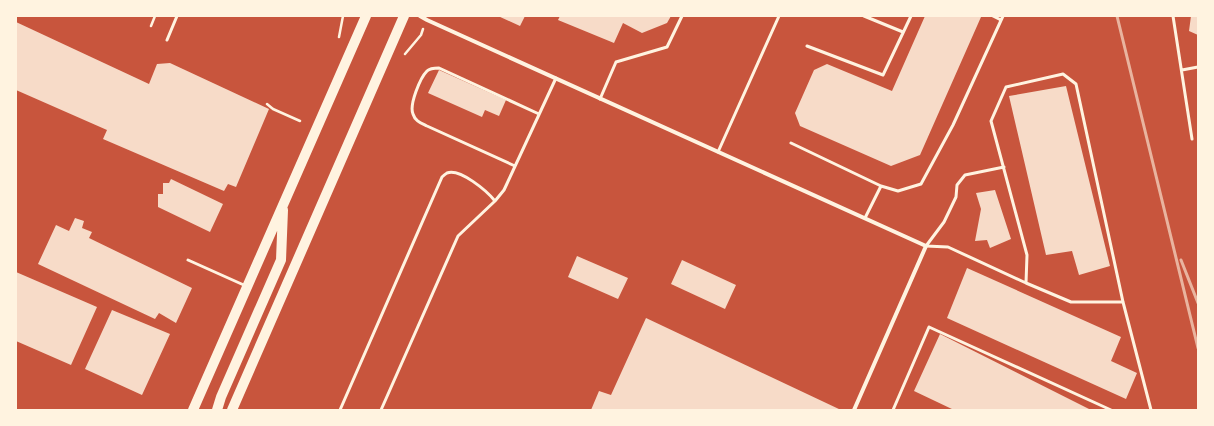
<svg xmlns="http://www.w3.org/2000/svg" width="1214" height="426" viewBox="0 0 1214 426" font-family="'Work Sans',sans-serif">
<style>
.building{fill:#f7dbc8}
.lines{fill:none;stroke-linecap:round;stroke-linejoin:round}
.path{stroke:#fff3e0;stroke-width:2.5}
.service{stroke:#fff3e0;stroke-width:3}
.minor{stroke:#fff3e0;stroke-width:4}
.primary{stroke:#fff3e0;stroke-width:10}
.rail{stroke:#e9b49f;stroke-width:3}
</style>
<rect width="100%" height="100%" fill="#c8553d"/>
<!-- building -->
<path class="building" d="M 498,16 L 525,16 L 520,26 Z
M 560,16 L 671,16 L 667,23 L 642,33 L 623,23 L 614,43 L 558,20 Z
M 925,16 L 978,16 L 981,17 L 920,155 L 891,166 L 800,126 L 795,113 L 814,70 L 827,64 L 892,91 Z
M 1191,16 L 1198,16 L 1198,35 L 1189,31 Z
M 16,22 L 149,84 L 157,64 L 170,63 L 269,109 L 236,187 L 228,184 L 224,191 L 103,139 L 107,130 L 16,90 Z
M 439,70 L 506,100 L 499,116 L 485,110 L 482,117 L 428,93 Z
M 1066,86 L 1110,266 L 1079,275 L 1072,251 L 1046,255 L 1009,96 Z
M 171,179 L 223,204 L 210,232 L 158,207 L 158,194 L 163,194 L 163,183 L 169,183 Z
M 995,190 L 1011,239 L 990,248 L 987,240 L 975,241 L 981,209 L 976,193 Z
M 75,218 L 84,221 L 82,228 L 92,232 L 89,238 L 192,288 L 176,323 L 159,313 L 155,319 L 38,264 L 56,225 L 69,231 Z
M 577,256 L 628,278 L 618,299 L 568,277 Z
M 682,260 L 736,285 L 725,309 L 671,284 Z
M 967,268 L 1121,337 L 1111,361 L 1137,373 L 1126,399 L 947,318 Z
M 16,272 L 97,307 L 71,365 L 16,341 Z
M 112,310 L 170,334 L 142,395 L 85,369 Z
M 646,318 L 841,410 L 591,410 L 599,391 L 611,395 Z
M 940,334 L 1091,410 L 954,410 L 914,391 Z"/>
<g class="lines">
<!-- path -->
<path class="path" d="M 151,26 L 155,16
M 339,37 L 343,16
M 405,54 L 421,35 L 423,29
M 267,104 L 273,109 L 300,121"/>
<!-- service -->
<path class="service" d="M 864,16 L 903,32
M 993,16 L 1001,20
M 1173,16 L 1192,139
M 167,40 L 177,16
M 807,46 L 883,75 L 911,16
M 1182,70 L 1198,67
M 600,99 L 616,62 L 667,47 L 682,16
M 791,143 L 881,186 L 898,191 L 921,184 L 953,125 L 1003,16
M 718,152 L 779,16
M 515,166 L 427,126 C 421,123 415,121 413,114 C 409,105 420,78 427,71 C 430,68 434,68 439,68 L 539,114
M 865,218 L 881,186
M 926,246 L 948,247 L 1026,283 L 1071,302 L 1123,302
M 926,246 L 944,222 L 956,197 L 957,185 L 965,175 L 1004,167
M 188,260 L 246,286
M 1026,283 L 1027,255 L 991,121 L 1006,87 L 1063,74 L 1076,84 L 1123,302 L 1151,410
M 340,410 L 442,177 C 443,176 445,174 447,173 C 460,168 487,191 495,201
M 381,410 L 458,236 L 495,201 L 504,190 L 556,78
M 893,410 L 929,327 L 1111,410"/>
<!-- minor -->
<path class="minor" d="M 420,16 L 427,20 L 926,246 L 854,410"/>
<!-- primary -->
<path class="primary" d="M 193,410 L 366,16
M 217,410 L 221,397 L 281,260 L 283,210
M 232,410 L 404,16"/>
<!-- rail -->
<path class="rail" d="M 1117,16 L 1198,348
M 1181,260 L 1198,303"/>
</g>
<!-- border -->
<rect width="1214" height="426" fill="none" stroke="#fff3e0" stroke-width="34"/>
</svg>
